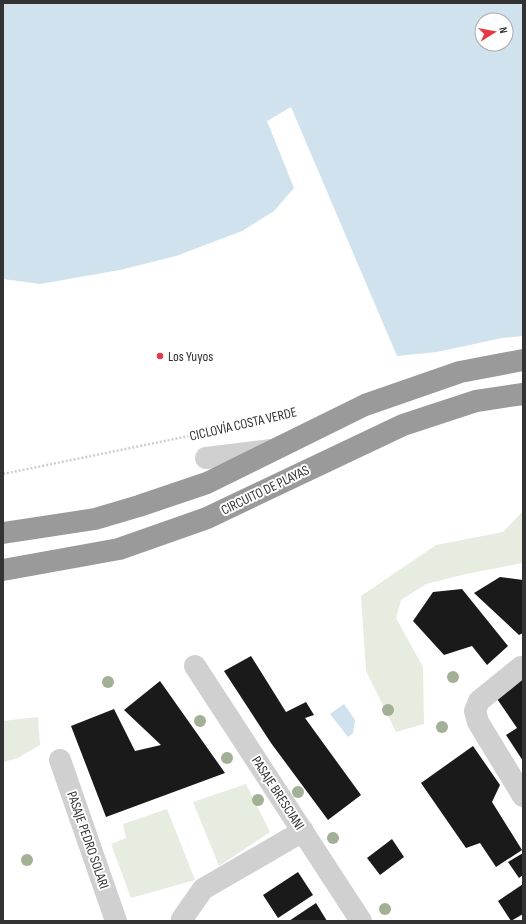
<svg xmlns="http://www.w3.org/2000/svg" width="526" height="924" viewBox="0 0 526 924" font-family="'Sofia Sans Condensed',sans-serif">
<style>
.green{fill:#e6ecdf}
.water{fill:#cfe2ee;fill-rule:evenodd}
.building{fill:#1a1a1a}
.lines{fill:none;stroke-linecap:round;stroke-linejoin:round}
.path{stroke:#cdcdcd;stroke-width:2.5;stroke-dasharray:2 2;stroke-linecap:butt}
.minor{stroke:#d0d0d0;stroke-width:22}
.highway{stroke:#9a9a9a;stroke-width:22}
.tree{fill:#a2b095}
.poi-dot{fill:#e63946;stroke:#fff;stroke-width:1.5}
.labels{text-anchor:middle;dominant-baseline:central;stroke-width:4;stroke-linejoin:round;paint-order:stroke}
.poi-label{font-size:14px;fill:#333;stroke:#fff;text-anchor:start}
.street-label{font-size:14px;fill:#333;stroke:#fff}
</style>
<rect width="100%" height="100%" fill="#fff"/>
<!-- green -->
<path class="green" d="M 523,511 L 523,563 L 466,574 L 426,584 L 401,600 L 396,618 L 423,667 L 424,724 L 396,732 L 366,671 L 361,596 L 436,545 L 503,532 Z
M 38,717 L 40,745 L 18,758 L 3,762 L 3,721 Z
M 246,784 L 270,832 L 219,866 L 193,802 Z
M 167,809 L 195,880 L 131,898 L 111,844 L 126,838 L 123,824 Z"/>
<!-- water -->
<path class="water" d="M 3,3 L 523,3 L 523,336 L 502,338 L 437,352 L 397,356 L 291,107 L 267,121 L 294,188 L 274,211 L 242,231 L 176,256 L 120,270 L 40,284 L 3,279 ZM 482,20 L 506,20 L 506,44 L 482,44 Z
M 344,704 L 355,720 L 353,733 L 348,737 L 330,714 Z"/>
<!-- building -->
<path class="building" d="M 500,577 L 523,580 L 523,633 L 519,635 L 474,593 Z
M 462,589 L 508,646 L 487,665 L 472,646 L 444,655 L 413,621 L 433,592 Z
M 251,656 L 286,712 L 306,702 L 314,715 L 305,718 L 361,795 L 328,820 L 271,743 L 224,671 Z
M 523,673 L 523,761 L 506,735 L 517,728 L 493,693 Z
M 160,681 L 225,773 L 106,817 L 71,726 L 114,709 L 135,751 L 161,745 L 124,710 Z
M 473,746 L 500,785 L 492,802 L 522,850 L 496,867 L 480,843 L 466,848 L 421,783 Z
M 392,839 L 404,857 L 380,875 L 367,858 Z
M 523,853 L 523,875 L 519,878 L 508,862 Z
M 298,872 L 313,895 L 278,918 L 263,895 Z
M 523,884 L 523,914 L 511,921 L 498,901 Z
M 316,903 L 327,921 L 289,921 Z"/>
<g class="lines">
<!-- path -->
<path class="path" d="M 3,474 L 233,427 L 297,412"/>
<!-- minor -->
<path class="minor" d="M 206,458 L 271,450
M 195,666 L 361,921
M 521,667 L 479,701 L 475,711 L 478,722 L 523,796
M 60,760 L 116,921
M 182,919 L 203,889 L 303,831"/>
<!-- highway -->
<path class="highway" d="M 3,533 L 95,519 L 139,506 L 207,483 L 365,405 L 460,372 L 523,360
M 3,570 L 119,549 L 207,518 L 403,425 L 476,401 L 523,394"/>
</g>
<!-- trees -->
<g class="tree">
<circle cx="453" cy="677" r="6"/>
<circle cx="108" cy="682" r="6"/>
<circle cx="388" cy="710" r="6"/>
<circle cx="200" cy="721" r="6"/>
<circle cx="442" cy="727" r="6"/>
<circle cx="227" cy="758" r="6"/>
<circle cx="298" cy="792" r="6"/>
<circle cx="258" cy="800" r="6"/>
<circle cx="333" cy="838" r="6"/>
<circle cx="27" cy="860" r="6"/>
<circle cx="385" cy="909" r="6"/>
</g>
<!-- markers -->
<circle class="poi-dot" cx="160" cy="356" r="4"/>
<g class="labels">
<!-- poi labels -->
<g class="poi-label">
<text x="168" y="356">Los Yuyos</text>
</g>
<!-- street labels -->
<g class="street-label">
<text transform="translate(243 424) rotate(-13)">CICLOVÍA COSTA VERDE</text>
<text transform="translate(265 490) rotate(-26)">CIRCUITO DE PLAYAS</text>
<text transform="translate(278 793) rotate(57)">PASAJE BRESCIANI</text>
<text transform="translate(88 840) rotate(71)">PASAJE PEDRO SOLARI</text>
</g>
</g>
<!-- border -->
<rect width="526" height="924" fill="none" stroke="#333333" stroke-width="8"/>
<!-- north arrow -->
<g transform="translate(494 32) rotate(79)"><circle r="19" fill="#ffffff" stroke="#adadad"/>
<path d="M0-3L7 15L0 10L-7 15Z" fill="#e63946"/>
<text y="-6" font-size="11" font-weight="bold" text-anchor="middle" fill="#333333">N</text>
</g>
</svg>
